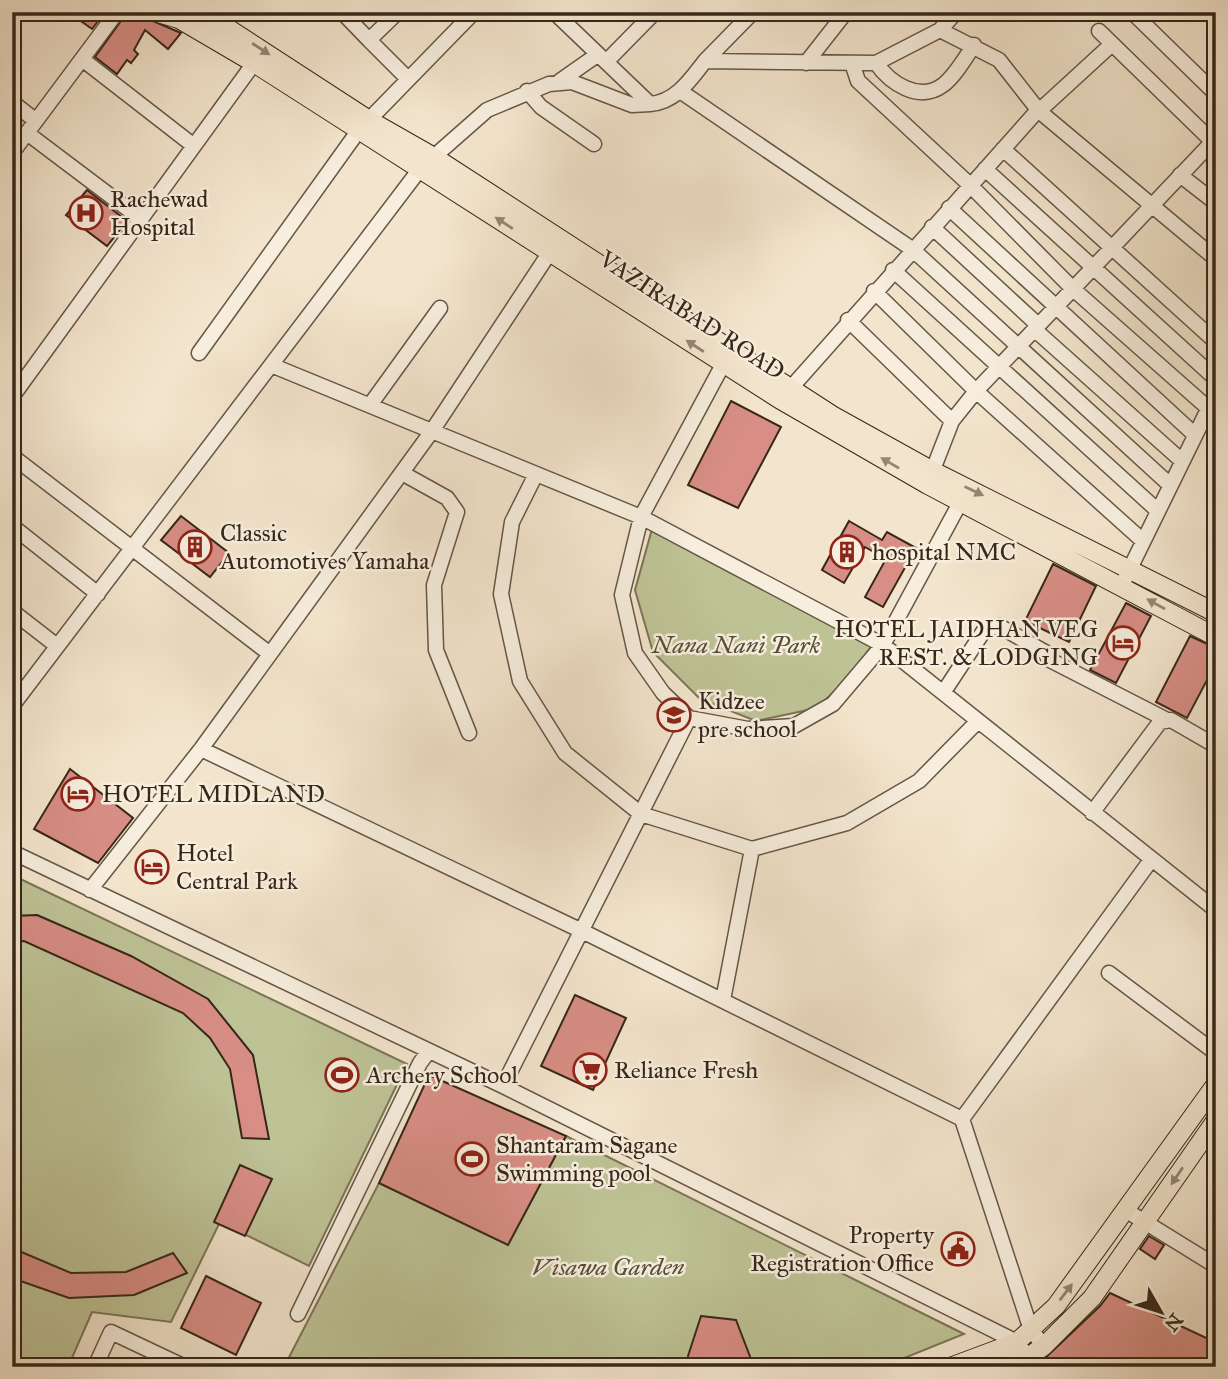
<svg xmlns="http://www.w3.org/2000/svg" width="1228" height="1379" viewBox="0 0 1228 1379" font-family="'IM FELL Great Primer',serif">
<style>
.green{fill:#bec396;stroke:#7a7558;stroke-width:2}
.building{fill:#d88e85;stroke:#362719;stroke-width:2}
.lines{fill:none;stroke-linecap:round;stroke-linejoin:round}
.minor-casing{stroke:#655646;stroke-width:17}
.major-casing{stroke:#362719;stroke-width:20}
.minor{stroke:#f7eede;stroke-width:14}
.major{stroke:#f3e5cd;stroke-width:18}
.oneway{fill:#948673}
.labels{text-anchor:middle;dominant-baseline:central;stroke-width:5;stroke-linejoin:round;paint-order:stroke}
.poi-label{font-size:24px;fill:#362719;stroke:#f7eede;text-anchor:start}
.street-label{font-size:24px;fill:#362719;stroke:#f7eede}
.park-label{font-size:24px;font-style:italic;fill:#584e38;stroke:#f7eede}
</style>
<rect width="100%" height="100%" fill="#f3e5cd"/>
<filter id="stains"><feTurbulence type="fractalNoise" baseFrequency=".00286" numOctaves="4"/><feColorMatrix values="0 0 0 0 .2 0 0 0 0 .09 0 0 0 0 .02 0 0 0 .5 -.17"/></filter>
<radialGradient id="worn" r=".72"><stop offset=".6" stop-color="#630" stop-opacity="0"/><stop offset="1" stop-color="#630" stop-opacity=".3"/></radialGradient>
<!-- green -->
<path class="green" d="M 652,529 L 873,644 L 850,676 L 817,708 L 756,721 L 700,699 L 653,652 L 635,590 Z
M 12,875 L 407,1064 L 309,1266 L 220,1222 L 171,1322 L 92,1312 L 68,1367 L 12,1367 Z
M 566,1136 L 964,1334 L 882,1367 L 284,1367 L 379,1183 L 508,1245 Z"/>
<!-- building -->
<path class="building" d="M 68,12 L 105,12 L 92,29 Z
M 126,14 L 146,18 L 181,33 L 168,49 L 145,30 L 134,50 L 138,54 L 131,63 L 127,60 L 117,74 L 95,57 Z
M 87,190 L 127,221 L 107,246 L 66,215 Z
M 731,401 L 781,427 L 738,508 L 688,485 Z
M 181,516 L 229,553 L 210,577 L 161,540 Z
M 849,521 L 882,540 L 887,532 L 916,548 L 883,607 L 865,597 L 886,559 L 865,547 L 844,583 L 822,570 Z
M 1053,564 L 1096,586 L 1069,642 L 1025,621 Z
M 1126,603 L 1151,616 L 1116,683 L 1090,670 Z
M 1190,636 L 1216,648 L 1216,663 L 1187,718 L 1156,702 Z
M 70,769 L 133,818 L 98,863 L 34,829 Z
M 37,915 L 131,956 L 208,999 L 253,1055 L 269,1139 L 242,1138 L 230,1069 L 210,1038 L 183,1013 L 24,941 L 12,942 L 12,916 Z
M 575,995 L 626,1018 L 593,1090 L 541,1066 Z
M 429,1075 L 566,1136 L 508,1245 L 379,1183 Z
M 240,1165 L 272,1179 L 245,1236 L 214,1222 Z
M 1149,1236 L 1164,1245 L 1155,1259 L 1140,1249 Z
M 12,1248 L 71,1273 L 126,1272 L 173,1253 L 187,1273 L 134,1295 L 69,1298 L 12,1278 Z
M 206,1276 L 261,1303 L 236,1355 L 181,1328 Z
M 1110,1293 L 1215,1342 L 1203,1367 L 1045,1367 L 1042,1361 L 1100,1306 Z
M 701,1316 L 736,1320 L 754,1367 L 690,1367 L 688,1356 Z"/>
<g class="lines">
<defs>
<path id="minor" d="M 342,12 L 369,40
M 398,12 L 369,40 L 408,79
M 554,12 L 650,104 C 676,102 690,80 705,61 L 876,63 L 940,30 L 999,60 L 1039,111 L 1216,259
M 1132,12 L 1216,94
M 940,30 L 956,12
M 1099,31 L 1216,145
M 82,59 L 194,146
M 705,61 L 753,12
M 606,62 L 655,12
M 806,63 L 846,12
M 852,63 L 858,81 L 970,185 L 1072,288 L 1208,408
M 876,63 C 890,83 919,103 943,85 C 955,76 965,58 974,45
M 560,81 L 597,55
M 527,91 L 541,107 L 594,144
M 680,91 L 912,249 L 1170,485
M 12,102 L 36,121
M 1039,111 L 1112,44
M 27,133 L 141,219
M 1003,149 L 1216,342
M 12,153 L 117,12
M 985,169 L 1216,379
M 1180,175 L 1216,203
M 949,208 L 1195,435
M 932,227 L 1038,325
M 893,270 L 1158,511
M 874,291 L 976,391 L 1143,541
M 848,320 L 952,421
M 1034,329 L 1182,461
M 199,353 L 359,130 L 474,12
M 728,355 L 641,517 L 622,595 L 635,653 L 663,693 L 689,718 L 748,729 L 794,726 L 833,704 L 883,645 L 961,501
M 271,365 L 641,517 L 883,645 L 1216,910
M 789,390 L 1038,110
M 12,397 L 254,63
M 370,405 L 440,308
M 12,456 L 270,654
M 402,473 L 447,498 L 457,512 L 434,585 L 436,650 L 469,733
M 536,474 L 512,522 L 501,594 L 520,681 L 565,753 L 641,814 L 752,849 L 847,823 L 919,781 L 978,721
M 929,480 L 952,421 L 976,391 L 1216,138
M 12,526 L 98,594
M 1122,585 L 1216,393
M 12,611 L 57,646
M 1048,659 L 1165,719
M 943,693 L 985,629 L 999,626 L 1050,655
M 12,706 L 420,169 L 487,110 L 549,84 L 572,82 L 632,105 L 650,104
M 201,749 L 582,931 L 962,1119
M 1092,813 L 1160,722 L 1171,720 L 1216,746
M 12,852 L 503,1086 L 1017,1342 L 1034,1367
M 90,890 L 201,749 L 432,431 L 550,252
M 1109,973 L 1216,1053
M 723,1000 L 752,849
M 503,1086 L 689,718
M 1127,1211 L 1216,1266
M 298,1314 L 420,1063 L 429,1051
M 1044,1346 L 1031,1330 L 962,1119 L 1151,860
M 95,1367 L 111,1332 L 185,1367"/>
<path id="major" d="M 155,12 L 179,19 L 254,63 L 779,399 L 928,485 L 1216,637
M 203,12 L 369,120 L 434,157 L 832,415 L 933,471 L 1216,613
M 950,1367 L 1017,1342 L 1056,1306 L 1216,1084
M 999,1367 L 1028,1357 L 1044,1346 L 1092,1298 L 1216,1120"/>
</defs>
<!-- minor casing -->
<use href="#minor" class="minor-casing"/>
<!-- major casing -->
<use href="#major" class="major-casing"/>
<!-- minor -->
<use href="#minor" class="minor"/>
<!-- major -->
<use href="#major" class="major"/>
</g>
<!-- one-way arrows -->
<defs><path id="oneway-solid" d="M-6-.8H1V-3.2L6.5 0L1 3.2V.8H-6Z" transform="scale(1.75)"/></defs>
<g class="oneway">
<use href="#oneway-solid" transform="translate(261 49) rotate(33)"/>
<use href="#oneway-solid" transform="translate(504 223) rotate(-147)"/>
<use href="#oneway-solid" transform="translate(695 346) rotate(-147)"/>
<use href="#oneway-solid" transform="translate(890 463) rotate(-150)"/>
<use href="#oneway-solid" transform="translate(974 491) rotate(26)"/>
<use href="#oneway-solid" transform="translate(1156 604) rotate(-151)"/>
<use href="#oneway-solid" transform="translate(1177 1176) rotate(124)"/>
<use href="#oneway-solid" transform="translate(1066 1292) rotate(-53)"/>
</g>
<!-- icons -->
<defs>
<symbol id="hospital-ring" viewBox="-11 -11 22 22"><circle r="9.5" fill="#f7eede" stroke="#8f2418" stroke-width="1.5"/><path d="M-5-5h3v3.5h4V-5h3V5h-3V1.5h-4V5h-3Z" fill="#8f2418"/></symbol>
<symbol id="building-ring" viewBox="-11 -11 22 22"><circle r="9.5" fill="#f7eede" stroke="#8f2418" stroke-width="1.5"/><path d="M-4-6H4V6H1V3H-1V6H-4ZM-2.5-4.3h1.7v1.8h-1.7ZM.8-4.3h1.7v1.8H.8ZM-2.5-1h1.7V.8h-1.7ZM.8-1h1.7V.8H.8Z" fill="#8f2418"/></symbol>
<symbol id="hotel-ring" viewBox="-11 -11 22 22"><circle r="9.5" fill="#f7eede" stroke="#8f2418" stroke-width="1.5"/><path d="M-6-4.5h1.5V1H6V5H4.5V3h-9V5H-6ZM-4 0a1.8 1.8 0 1 1 3.6 0ZM.5 0V-2.5h3Q6-2.5 6 0Z" fill="#8f2418"/></symbol>
<symbol id="school-ring" viewBox="-11 -11 22 22"><circle r="9.5" fill="#f7eede" stroke="#8f2418" stroke-width="1.5"/><path d="M0-5L7-2L0 1L-7-2ZM-4 1L0 2.5L4 1V4Q0 6-4 4Z" fill="#8f2418"/></symbol>
<symbol id="supermarket-ring" viewBox="-11 -11 22 22"><circle r="9.5" fill="#f7eede" stroke="#8f2418" stroke-width="1.5"/><path d="M-6-5.5h2.5l.6 2H6L4.5 2H-2.5L-4.4-4H-6ZM-1.5 3.2a1.3 1.3 0 1 0 .1 0ZM3 3.2a1.3 1.3 0 1 0 .1 0Z" fill="#8f2418"/></symbol>
<symbol id="stadium-ring" viewBox="-11 -11 22 22"><circle r="9.5" fill="#f7eede" stroke="#8f2418" stroke-width="1.5"/><path d="M0-5a6.5 5 0 1 0 0 10a6.5 5 0 1 0 0-10ZM-3.5-1.8h7v3.6h-7Z" fill="#8f2418"/></symbol>
<symbol id="civic-ring" viewBox="-11 -11 22 22"><circle r="9.5" fill="#f7eede" stroke="#8f2418" stroke-width="1.5"/><path d="M-.6-6.5H3V-4.5H.6V-3L4-1V1h2V6H-6V1h2V-1L-.6-3ZM-1.2 2.5V6h2.4V2.5Z" fill="#8f2418"/></symbol>
</defs>
<g fill-rule="evenodd">
<use href="#hospital-ring" x="67" y="194" width="38" height="38"/>
<use href="#building-ring" x="176" y="528" width="38" height="38"/>
<use href="#building-ring" x="828" y="533" width="38" height="38"/>
<use href="#hotel-ring" x="1104" y="624" width="38" height="38"/>
<use href="#school-ring" x="655" y="696" width="38" height="38"/>
<use href="#hotel-ring" x="59" y="775" width="38" height="38"/>
<use href="#hotel-ring" x="133" y="848" width="38" height="38"/>
<use href="#supermarket-ring" x="571" y="1051" width="38" height="38"/>
<use href="#stadium-ring" x="323" y="1056" width="38" height="38"/>
<use href="#stadium-ring" x="453" y="1140" width="38" height="38"/>
<use href="#civic-ring" x="939" y="1230" width="38" height="38"/>
</g>
<g class="labels">
<!-- poi labels -->
<g class="poi-label">
<text x="110" y="199">Rachewad<tspan x="110" dy="28">Hospital</tspan></text>
<text x="220" y="533">Classic<tspan x="220" dy="28">Automotives Yamaha</tspan></text>
<text x="872" y="552">hospital NMC</text>
<text x="1098" y="629" text-anchor="end">HOTEL JAIDHAN VEG<tspan x="1098" dy="28">REST. &amp; LODGING</tspan></text>
<text x="698" y="701">Kidzee<tspan x="698" dy="28">pre school</tspan></text>
<text x="102" y="794">HOTEL MIDLAND</text>
<text x="176" y="853">Hotel<tspan x="176" dy="28">Central Park</tspan></text>
<text x="614" y="1070">Reliance Fresh</text>
<text x="366" y="1075">Archery School</text>
<text x="496" y="1145">Shantaram Sagane<tspan x="496" dy="28">Swimming pool</tspan></text>
<text x="934" y="1235" text-anchor="end">Property<tspan x="934" dy="28">Registration Office</tspan></text>
</g>
<!-- street labels -->
<g class="street-label">
<text transform="translate(692 315) rotate(33)">VAZIRABAD ROAD</text>
</g>
<!-- park labels -->
<g class="park-label">
<text x="736" y="645">Nana Nani Park</text>
<text x="608" y="1267">Visawa Garden</text>
</g>
</g>
<!-- margin -->
<rect width="1228" height="1379" fill="none" stroke="#f3e5cd" stroke-width="42"/>
<rect x="14" y="14" width="1200" height="1351" fill="none" stroke="#362719" stroke-width="3.5"/>
<rect x="21" y="21" width="1186" height="1337" fill="none" stroke="#362719" stroke-width="2"/>
<!-- north arrow -->
<g transform="translate(1161 1312) rotate(129)" stroke="#f7eede" stroke-width="5" paint-order="stroke">
<path d="M0-5L12 26L0 18L-12 26Z" fill="#362719"/>
<text y="-10" font-size="19" font-weight="bold" text-anchor="middle" fill="#362719">N</text>
</g>
<rect width="100%" height="100%" filter="url(#stains)"/>
<rect width="100%" height="100%" fill="url(#worn)"/>
</svg>
